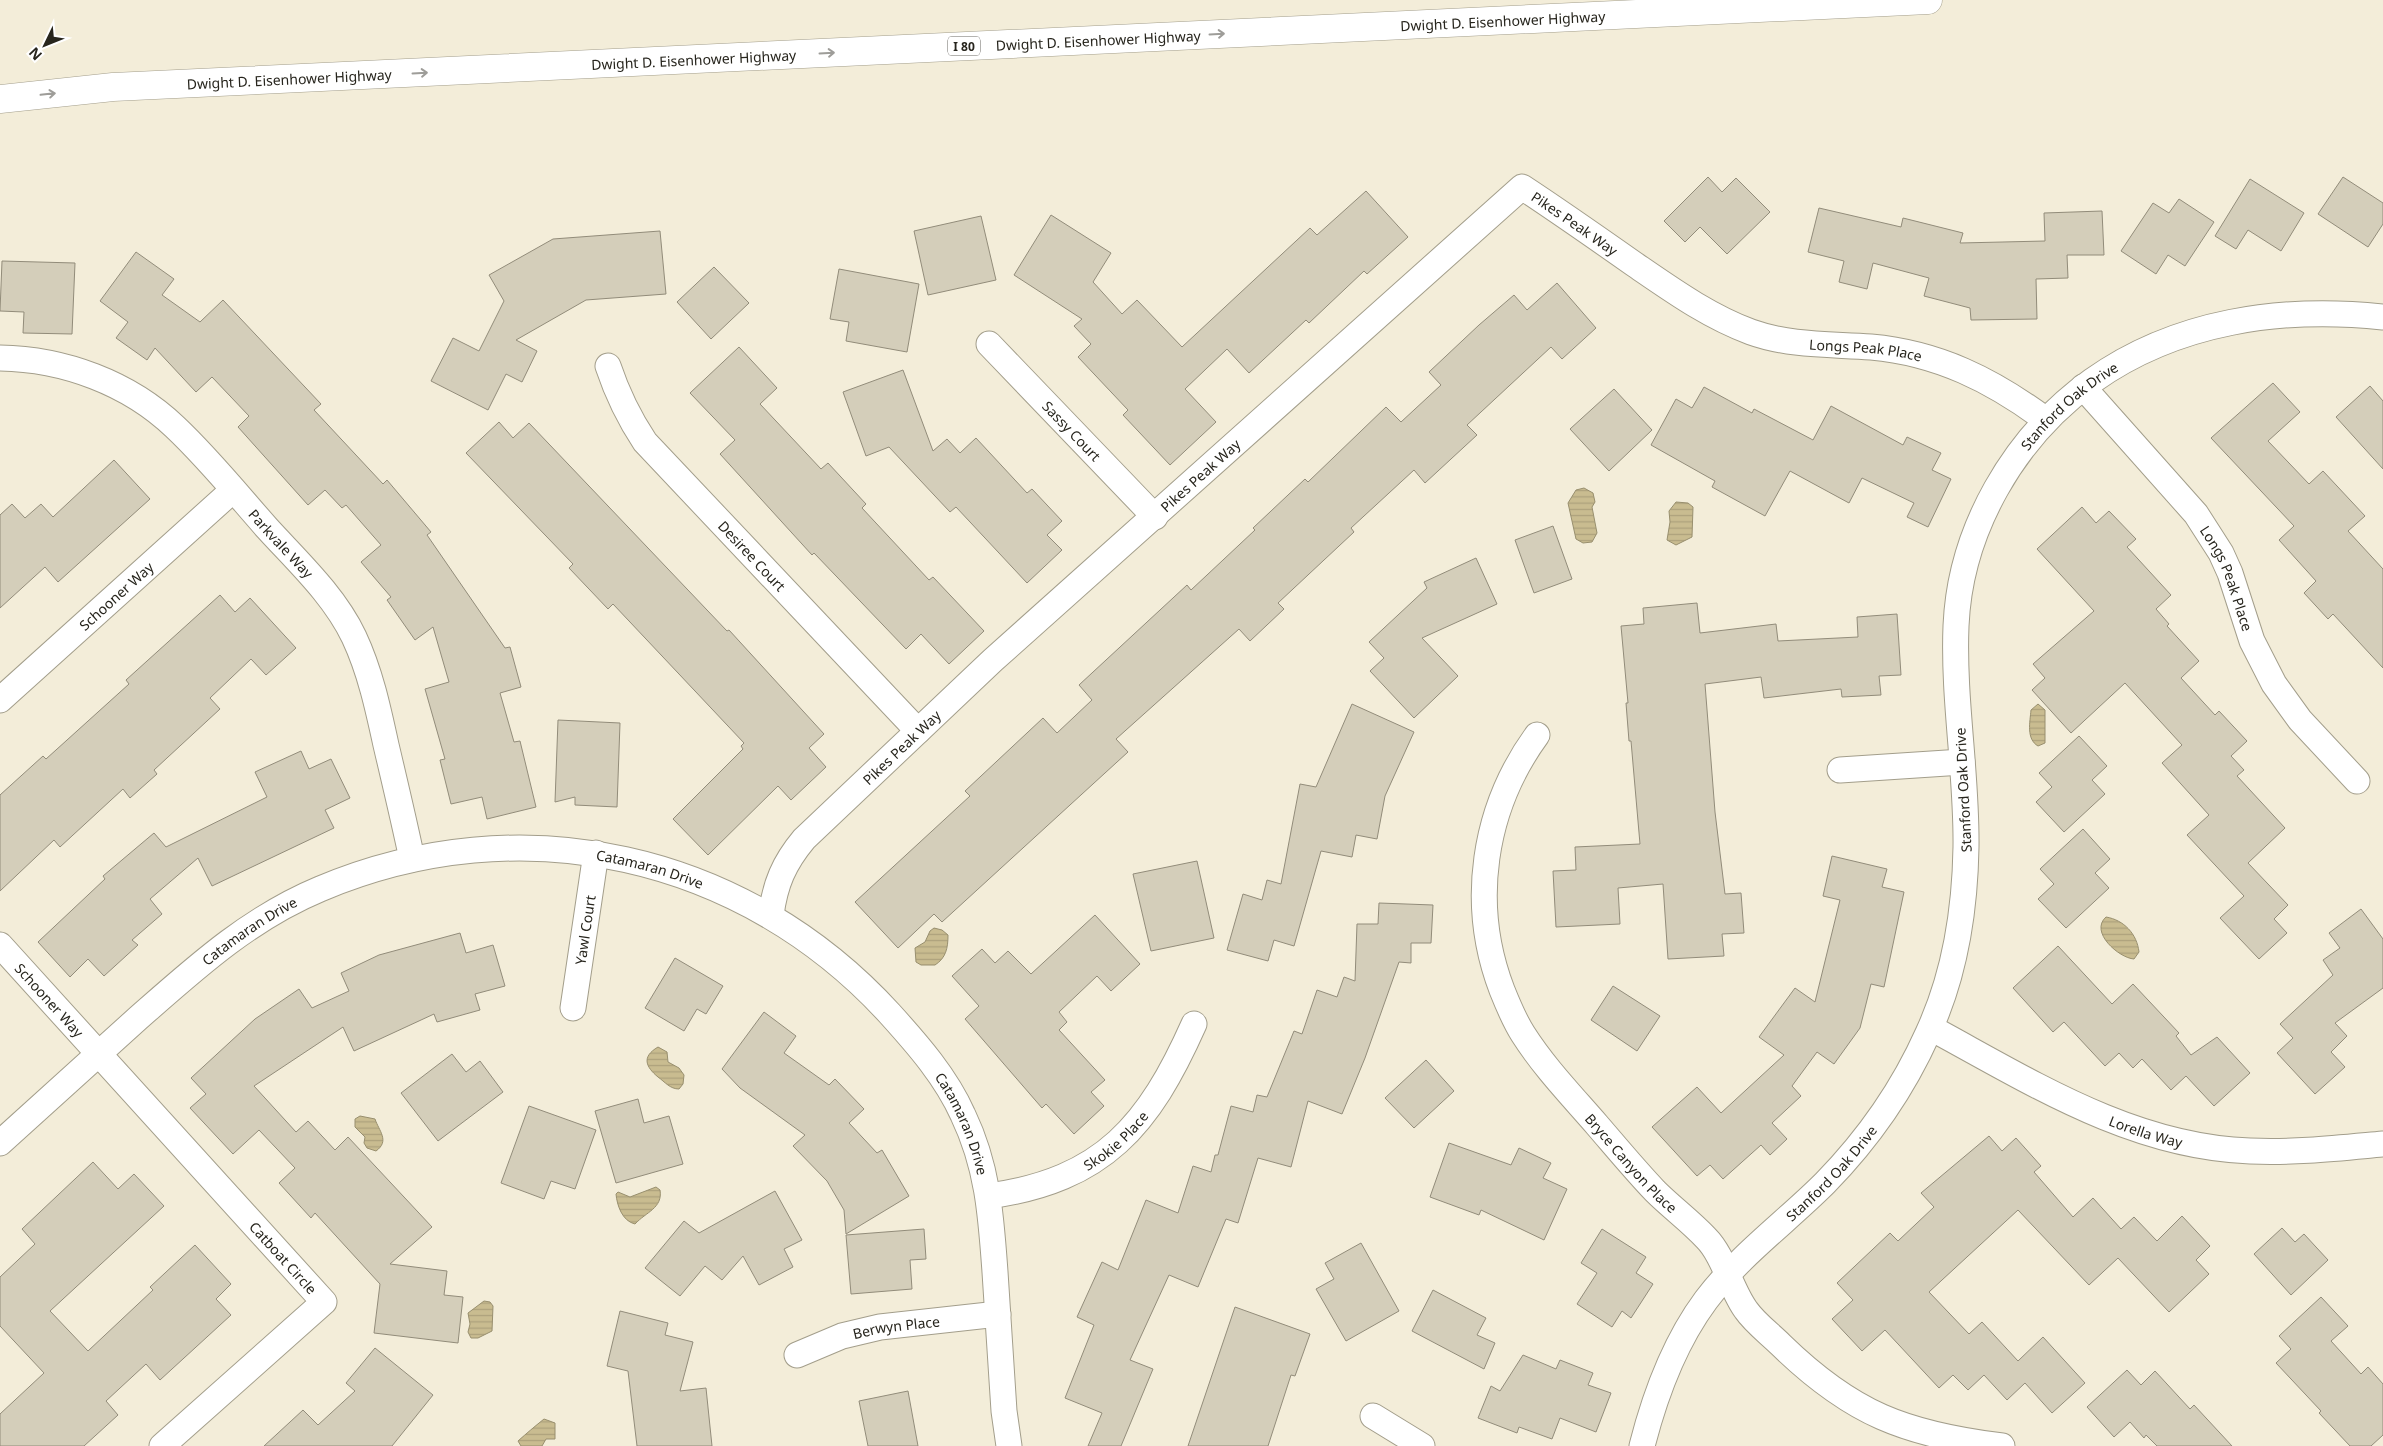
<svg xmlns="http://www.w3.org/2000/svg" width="2383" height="1446" viewBox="0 0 2383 1446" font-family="'Noto Sans',sans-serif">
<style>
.water{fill:url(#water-rules);stroke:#988f6e}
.building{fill:#d4ceba;stroke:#928c7a}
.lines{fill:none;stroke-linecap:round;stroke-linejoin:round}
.minor-casing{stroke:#a39e8b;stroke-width:27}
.motorway-casing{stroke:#a39e8b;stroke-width:29}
.minor{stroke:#fff;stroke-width:25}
.motorway{stroke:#fff;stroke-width:28}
.oneway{stroke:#9e9d99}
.labels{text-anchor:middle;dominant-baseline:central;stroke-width:4;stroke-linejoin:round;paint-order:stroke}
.shield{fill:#fff;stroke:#686661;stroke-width:1}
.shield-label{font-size:12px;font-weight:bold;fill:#27251d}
.street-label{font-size:14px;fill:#27251d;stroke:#fff}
</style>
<defs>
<pattern id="water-rules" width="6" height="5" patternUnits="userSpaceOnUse" patternTransform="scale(1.25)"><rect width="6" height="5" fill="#c9bc90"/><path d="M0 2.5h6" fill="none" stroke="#ada17c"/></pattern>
</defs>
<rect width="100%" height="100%" fill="#f3edd9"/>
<!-- water -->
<path class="water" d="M 1584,488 L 1593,493 L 1595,502 L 1592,507 L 1597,533 L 1592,542 L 1583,543 L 1576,539 L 1568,503 L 1576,490 Z
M 1676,502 L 1688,503 L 1693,507 L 1692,537 L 1676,545 L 1667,540 L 1670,522 L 1669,511 Z
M 2038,704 L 2045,710 L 2045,743 L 2038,746 C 2026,739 2030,722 2031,710 Z
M 2106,917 C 2124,920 2137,934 2139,952 L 2134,959 C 2119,958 2089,932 2106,917 Z
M 934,928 L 942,930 L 948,935 C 948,948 946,958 935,965 L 921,965 L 916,962 L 915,948 L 925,942 L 930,931 Z
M 658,1047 L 667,1052 L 668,1062 L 679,1068 L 684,1075 L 683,1084 L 679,1089 C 670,1089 665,1082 658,1077 C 646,1067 641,1057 658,1047 Z
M 360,1116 L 375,1119 C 379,1131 390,1141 376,1151 L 367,1148 L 364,1143 L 365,1137 L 355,1127 L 355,1119 Z
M 656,1187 L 660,1190 C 663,1208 646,1212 635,1224 C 622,1221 617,1205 616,1194 L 618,1192 L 630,1197 Z
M 484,1301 L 490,1302 L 493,1306 L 492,1331 L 478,1338 L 471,1338 L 468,1332 L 470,1324 L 468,1313 Z
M 544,1419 L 555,1423 L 555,1439 L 546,1439 L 542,1446 L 521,1446 L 518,1441 C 527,1433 534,1427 544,1419 Z"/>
<!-- building -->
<path class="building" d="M 1708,177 L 1722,192 L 1736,178 L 1770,212 L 1727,254 L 1700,227 L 1685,242 L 1664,221 Z
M 2343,177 L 2383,203 L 2383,224 L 2368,247 L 2318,214 Z
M 2250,179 L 2304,213 L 2281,251 L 2248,230 L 2236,249 L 2215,236 Z
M 1366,191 L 1408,237 L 1367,274 L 1364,271 L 1309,323 L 1306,320 L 1249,373 L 1227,349 L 1185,389 L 1216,422 L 1170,465 L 1123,415 L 1128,410 L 1078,357 L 1091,344 L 1074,326 L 1082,319 L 1014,275 L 1051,215 L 1111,253 L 1093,282 L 1122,314 L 1137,300 L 1182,347 L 1310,228 L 1317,235 Z
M 2179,199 L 2214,222 L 2185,266 L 2168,255 L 2156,274 L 2121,251 L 2153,203 L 2169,213 Z
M 1819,208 L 1901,227 L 1903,218 L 1963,233 L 1960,243 L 2045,241 L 2044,213 L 2102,211 L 2104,255 L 2067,255 L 2068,278 L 2036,279 L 2037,319 L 1971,320 L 1970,308 L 1924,296 L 1929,278 L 1873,263 L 1867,289 L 1839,282 L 1844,261 L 1808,252 Z
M 981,216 L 996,280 L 928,295 L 914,231 Z
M 660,231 L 666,294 L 586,300 L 516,340 L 537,351 L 522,382 L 506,374 L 488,410 L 431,381 L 453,338 L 479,351 L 504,301 L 489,275 L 553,239 Z
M 136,252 L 174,279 L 162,295 L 200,322 L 223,300 L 321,404 L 314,410 L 383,484 L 387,480 L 431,532 L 427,535 L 505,648 L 510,647 L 521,687 L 500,693 L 514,742 L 520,741 L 536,807 L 487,819 L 482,797 L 451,804 L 440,760 L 445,759 L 425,689 L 449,682 L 433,627 L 415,640 L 387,600 L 391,597 L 361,562 L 381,545 L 346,505 L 342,508 L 325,490 L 308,505 L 238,427 L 249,416 L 212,377 L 196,392 L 155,348 L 147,360 L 116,338 L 128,322 L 100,301 Z
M 2,261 L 75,263 L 72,334 L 23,333 L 24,312 L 0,311 Z
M 714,267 L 749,303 L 711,339 L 677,302 Z
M 839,269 L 919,284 L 907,352 L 846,341 L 849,322 L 830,319 Z
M 1557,283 L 1596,328 L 1562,359 L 1551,347 L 1467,425 L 1477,435 L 1425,483 L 1414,470 L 1351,528 L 1354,532 L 1278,603 L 1284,609 L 1250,641 L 1239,629 L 1116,739 L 1128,752 L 942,922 L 934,914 L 898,948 L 855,902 L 970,796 L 965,791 L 1043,718 L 1057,733 L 1092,700 L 1079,685 L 1187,585 L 1191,590 L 1255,530 L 1253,528 L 1305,479 L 1308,482 L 1386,407 L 1401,422 L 1441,385 L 1429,372 L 1479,325 L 1514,295 L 1527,310 Z
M 739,347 L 777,388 L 760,404 L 821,469 L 828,463 L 866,504 L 862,508 L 929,580 L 933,577 L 984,631 L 949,664 L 921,634 L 906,649 L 814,553 L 812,555 L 720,454 L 735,440 L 690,393 Z
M 903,370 L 933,451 L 947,439 L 960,453 L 976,438 L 1027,493 L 1032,489 L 1062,521 L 1047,535 L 1062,550 L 1027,583 L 956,507 L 950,512 L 889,447 L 866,456 L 843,392 Z
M 2273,383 L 2300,412 L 2268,441 L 2309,484 L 2323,471 L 2365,516 L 2348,531 L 2383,569 L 2383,668 L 2333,614 L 2328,619 L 2304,593 L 2316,581 L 2279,540 L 2294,526 L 2211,438 Z
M 2370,386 L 2383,401 L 2383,469 L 2336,417 Z
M 1704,387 L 1752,413 L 1754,409 L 1813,440 L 1831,406 L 1903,445 L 1907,437 L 1941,453 L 1932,470 L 1951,479 L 1928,527 L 1907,517 L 1914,503 L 1862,478 L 1849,503 L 1790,471 L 1765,516 L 1712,487 L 1715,481 L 1651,445 L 1676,399 L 1692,408 Z
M 1614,389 L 1652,430 L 1609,471 L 1570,429 Z
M 499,422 L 513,438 L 529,423 L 727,631 L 729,630 L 824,734 L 809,748 L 826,767 L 791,800 L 778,786 L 708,855 L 673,819 L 743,749 L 741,746 L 744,743 L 613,604 L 608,609 L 569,568 L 573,564 L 466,453 Z
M 114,460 L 150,499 L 58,582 L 45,567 L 0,608 L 0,515 L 12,504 L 25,518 L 41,504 L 53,517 Z
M 2082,507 L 2096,523 L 2109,511 L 2136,539 L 2127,547 L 2171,595 L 2156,609 L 2169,624 L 2167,626 L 2199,661 L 2181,678 L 2215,715 L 2219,711 L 2247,741 L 2231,756 L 2244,770 L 2237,776 L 2285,828 L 2248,863 L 2288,905 L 2274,919 L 2287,933 L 2259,959 L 2220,918 L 2244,896 L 2187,835 L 2209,815 L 2162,763 L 2182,745 L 2125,683 L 2071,733 L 2032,690 L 2045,678 L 2033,664 L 2094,611 L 2037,549 Z
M 1553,526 L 1572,579 L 1534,593 L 1515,540 Z
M 1476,558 L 1497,604 L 1422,638 L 1458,676 L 1414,718 L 1370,671 L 1384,658 L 1369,642 L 1427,588 L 1424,582 Z
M 220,595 L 235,612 L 250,598 L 296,648 L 266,675 L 251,659 L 210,698 L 220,709 L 154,770 L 157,774 L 130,798 L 123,789 L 60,847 L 54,840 L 0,891 L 0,795 L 43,756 L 46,759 L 129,684 L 126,680 Z
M 1697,603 L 1700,633 L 1776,624 L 1778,641 L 1858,637 L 1857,617 L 1897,614 L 1901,675 L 1879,676 L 1881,695 L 1842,697 L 1841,689 L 1764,698 L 1761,677 L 1705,684 L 1715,812 L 1725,894 L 1741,893 L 1744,933 L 1722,934 L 1724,956 L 1668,959 L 1663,884 L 1618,888 L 1620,924 L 1556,927 L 1553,871 L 1576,870 L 1575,847 L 1640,844 L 1631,741 L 1629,741 L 1626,703 L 1628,703 L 1621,626 L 1644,624 L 1643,608 Z
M 1352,704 L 1414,732 L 1385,796 L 1377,839 L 1356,835 L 1352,857 L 1321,851 L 1294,946 L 1274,940 L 1268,961 L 1227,950 L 1243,894 L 1262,900 L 1267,880 L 1281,884 L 1300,784 L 1316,787 Z
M 558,720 L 620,723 L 617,807 L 575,805 L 575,797 L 555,802 Z
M 2079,736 L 2107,766 L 2092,780 L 2105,794 L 2064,832 L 2036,802 L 2052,787 L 2039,773 Z
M 301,751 L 309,769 L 331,759 L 350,798 L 325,810 L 334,828 L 212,886 L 198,858 L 150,899 L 162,914 L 132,940 L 138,945 L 104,976 L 88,959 L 70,977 L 38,942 L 105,879 L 103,876 L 154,833 L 166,847 L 267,797 L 255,772 Z
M 2083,829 L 2110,859 L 2095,873 L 2109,888 L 2066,928 L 2038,899 L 2054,884 L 2040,869 Z
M 1832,856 L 1887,869 L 1882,887 L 1904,892 L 1884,987 L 1871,984 L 1860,1028 L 1834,1064 L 1817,1052 L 1792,1086 L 1801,1096 L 1772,1123 L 1787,1139 L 1770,1155 L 1761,1145 L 1723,1179 L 1710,1165 L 1697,1176 L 1652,1127 L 1697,1087 L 1721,1113 L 1784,1055 L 1759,1037 L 1795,988 L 1815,1002 L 1840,900 L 1823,896 Z
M 1197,861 L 1214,938 L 1151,951 L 1133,874 Z
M 1379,903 L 1433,905 L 1431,943 L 1411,943 L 1411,963 L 1399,962 L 1365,1058 L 1342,1114 L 1308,1101 L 1291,1167 L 1258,1158 L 1238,1223 L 1226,1219 L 1198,1287 L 1169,1275 L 1130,1360 L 1153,1369 L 1121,1446 L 1088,1446 L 1102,1413 L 1065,1398 L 1094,1325 L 1077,1317 L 1102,1262 L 1118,1270 L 1146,1200 L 1178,1213 L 1193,1166 L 1211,1172 L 1215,1155 L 1218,1155 L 1231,1106 L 1253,1112 L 1257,1095 L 1267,1097 L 1294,1031 L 1302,1034 L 1317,990 L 1337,997 L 1344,977 L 1355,981 L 1357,924 L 1378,924 Z
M 2361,909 L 2383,939 L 2383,988 L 2335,1023 L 2347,1036 L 2331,1052 L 2345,1067 L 2315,1094 L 2277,1053 L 2293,1038 L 2280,1024 L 2333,975 L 2323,960 L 2340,948 L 2329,933 Z
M 1095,915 L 1140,964 L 1111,991 L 1097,976 L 1059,1012 L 1067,1022 L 1059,1030 L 1105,1080 L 1091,1092 L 1104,1106 L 1074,1134 L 1046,1104 L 1042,1108 L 965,1019 L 979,1006 L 952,976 L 982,949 L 995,963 L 1008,951 L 1031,974 Z
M 460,933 L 466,953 L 493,945 L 505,986 L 475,994 L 480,1010 L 437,1022 L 434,1014 L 354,1051 L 343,1027 L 254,1086 L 296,1132 L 308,1121 L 335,1150 L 348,1137 L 432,1227 L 390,1264 L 447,1271 L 444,1295 L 463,1297 L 458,1343 L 374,1333 L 380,1284 L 315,1213 L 311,1218 L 279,1183 L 295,1168 L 259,1130 L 233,1154 L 190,1108 L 206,1094 L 191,1078 L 255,1019 L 299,989 L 312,1008 L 349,991 L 341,973 L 379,955 Z
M 2058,946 L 2112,1004 L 2133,984 L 2179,1033 L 2176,1036 L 2191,1055 L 2217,1037 L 2250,1073 L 2214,1106 L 2186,1076 L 2171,1090 L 2142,1059 L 2133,1068 L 2119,1053 L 2105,1066 L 2064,1022 L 2053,1032 L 2013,988 Z
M 675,958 L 723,986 L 706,1014 L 697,1009 L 684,1031 L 645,1008 Z
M 1613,986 L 1660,1016 L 1637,1051 L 1591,1020 Z
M 764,1012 L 796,1036 L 784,1053 L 829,1085 L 835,1079 L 864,1109 L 849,1123 L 877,1153 L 882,1150 L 909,1196 L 846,1234 L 844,1210 L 827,1181 L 793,1146 L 805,1135 L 740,1088 L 722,1069 Z
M 452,1054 L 466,1072 L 480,1061 L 503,1092 L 438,1141 L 401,1093 Z
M 1426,1060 L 1454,1091 L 1414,1128 L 1385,1098 Z
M 638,1099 L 644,1123 L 669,1116 L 683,1164 L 616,1183 L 595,1111 Z
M 529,1106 L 596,1130 L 575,1189 L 551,1181 L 544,1199 L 501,1183 Z
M 1989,1136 L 2002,1151 L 2016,1138 L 2041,1166 L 2034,1172 L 2073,1217 L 2093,1198 L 2121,1229 L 2134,1217 L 2157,1241 L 2182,1216 L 2210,1246 L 2196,1260 L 2209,1274 L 2169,1312 L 2118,1258 L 2089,1285 L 2018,1210 L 1929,1292 L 1969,1334 L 1982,1322 L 2018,1361 L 2043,1337 L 2085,1383 L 2052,1413 L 2025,1383 L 2007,1400 L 1984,1375 L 1968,1390 L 1953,1375 L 1939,1388 L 1885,1330 L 1862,1351 L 1832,1319 L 1853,1300 L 1837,1283 L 1890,1233 L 1898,1241 L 1934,1207 L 1921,1193 Z
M 1449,1143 L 1511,1165 L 1519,1148 L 1551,1163 L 1543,1178 L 1567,1189 L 1544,1240 L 1481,1210 L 1479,1215 L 1430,1197 Z
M 93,1162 L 118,1189 L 134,1174 L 164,1206 L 50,1311 L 88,1351 L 153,1290 L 150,1287 L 195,1245 L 231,1284 L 216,1299 L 231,1315 L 160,1380 L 146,1364 L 106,1401 L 118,1415 L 84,1446 L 0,1446 L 0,1414 L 44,1373 L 0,1326 L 0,1277 L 35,1244 L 22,1229 Z
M 775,1191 L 802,1240 L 784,1249 L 793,1267 L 759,1285 L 743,1256 L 722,1280 L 705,1266 L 680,1296 L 645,1268 L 684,1221 L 699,1233 Z
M 2282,1228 L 2295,1242 L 2304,1234 L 2328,1260 L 2291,1295 L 2254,1254 Z
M 924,1229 L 926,1259 L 910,1260 L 912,1289 L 851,1294 L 846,1235 Z
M 1602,1229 L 1646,1257 L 1636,1273 L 1653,1284 L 1631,1318 L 1622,1311 L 1612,1327 L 1577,1304 L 1597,1273 L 1581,1263 Z
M 1361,1243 L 1399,1311 L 1346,1341 L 1316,1289 L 1334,1279 L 1325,1263 Z
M 1433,1290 L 1486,1318 L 1477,1335 L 1495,1343 L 1484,1369 L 1412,1331 Z
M 2321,1297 L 2348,1326 L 2331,1341 L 2361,1374 L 2368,1367 L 2383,1384 L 2383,1435 L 2371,1446 L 2350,1446 L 2319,1413 L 2321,1411 L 2276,1363 L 2291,1349 L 2279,1336 Z
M 1235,1307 L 1310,1334 L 1295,1376 L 1291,1375 L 1268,1446 L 1188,1446 Z
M 620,1311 L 668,1323 L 665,1335 L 693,1342 L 680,1391 L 706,1388 L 712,1446 L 637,1446 L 628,1371 L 607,1366 Z
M 375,1348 L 433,1395 L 392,1446 L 264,1446 L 303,1410 L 318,1425 L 355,1391 L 346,1383 Z
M 1523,1355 L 1556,1369 L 1560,1360 L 1593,1373 L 1588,1385 L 1611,1393 L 1596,1432 L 1560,1418 L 1552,1439 L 1519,1427 L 1517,1433 L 1478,1418 L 1491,1386 L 1500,1391 Z
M 2127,1370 L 2141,1385 L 2155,1371 L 2190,1409 L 2194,1405 L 2232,1446 L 2157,1446 L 2146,1435 L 2144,1438 L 2130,1422 L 2114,1437 L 2087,1407 Z
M 908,1391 L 918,1446 L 868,1446 L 859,1401 Z"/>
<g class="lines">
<defs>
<g id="minor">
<path id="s1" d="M 989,344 L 1155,517"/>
<path id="s2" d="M 0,358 C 64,359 129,383 175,427 C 208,458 237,494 267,528 C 297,561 334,595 354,637 C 370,671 378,708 386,745 C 395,783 404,821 412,859"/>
<path id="s3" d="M 608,366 C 617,393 629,418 645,442 L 918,731"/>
<path id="s4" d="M 2083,387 L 2196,514 L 2221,553 L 2230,573 L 2252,641 L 2274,684 L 2300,720 L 2357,781"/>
<path id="s5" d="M 0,700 L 233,490"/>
<path id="s6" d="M 1537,735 C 1483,809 1469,904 1502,990 C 1508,1005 1514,1020 1523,1034 C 1544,1067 1571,1095 1597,1125 C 1616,1147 1635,1170 1655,1191 C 1671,1207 1690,1221 1706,1238 C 1724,1256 1731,1290 1746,1310 C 1755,1323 1770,1334 1781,1345 C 1852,1414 1905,1434 2002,1446"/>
<path d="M 1840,770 L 1962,762"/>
<path id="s7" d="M 771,915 C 775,884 784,863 804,839 L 993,660 L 1522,187 C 1560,212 1597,238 1634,264 C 1672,290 1708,316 1751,332 C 1790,346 1831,344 1871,347 C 1938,353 1992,380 2046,420"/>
<path id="s8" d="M 0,945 L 324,1302 L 162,1446"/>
<path id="s9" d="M 573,1008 L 596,853"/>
<path id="s10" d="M 1931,1028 C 2031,1082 2132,1147 2250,1151 C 2295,1153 2339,1148 2383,1144"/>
<path id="s11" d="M 0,1143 C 45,1102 91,1061 136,1020 C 194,969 248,919 320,889 C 521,804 744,854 890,1014 C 918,1045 946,1077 963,1115 C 988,1167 991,1216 995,1272 C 998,1318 1001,1365 1004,1411 L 1009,1446"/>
<path id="s12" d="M 989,1196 C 1104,1180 1149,1125 1194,1024"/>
<path id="s13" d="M 797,1355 L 842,1336 L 880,1327 L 998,1314"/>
<path d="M 1373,1416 L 1422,1446"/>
<path id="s14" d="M 1642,1446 C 1655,1395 1674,1343 1706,1300 C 1740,1255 1786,1222 1825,1183 C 1869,1138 1903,1089 1928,1033 C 1955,975 1965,910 1966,847 C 1967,773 1953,700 1956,626 C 1960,530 2014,437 2092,381 C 2176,321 2282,306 2383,317"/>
</g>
<g id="motorway">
<path id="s15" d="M 0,99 L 113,87 L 1928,0"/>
</g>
</defs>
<!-- minor casing -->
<use href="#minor" class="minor-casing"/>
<!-- motorway casing -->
<use href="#motorway" class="motorway-casing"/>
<!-- minor -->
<use href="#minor" class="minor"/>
<!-- motorway -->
<use href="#motorway" class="motorway"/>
</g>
<!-- one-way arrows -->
<defs><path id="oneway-shaft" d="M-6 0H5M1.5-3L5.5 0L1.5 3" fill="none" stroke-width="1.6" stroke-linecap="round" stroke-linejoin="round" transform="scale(1.25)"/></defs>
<g class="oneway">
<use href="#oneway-shaft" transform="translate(1217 34) rotate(-3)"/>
<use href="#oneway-shaft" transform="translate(827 53) rotate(-3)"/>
<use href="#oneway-shaft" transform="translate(420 73) rotate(-3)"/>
<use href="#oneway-shaft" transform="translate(48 94) rotate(-6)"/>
</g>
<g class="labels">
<!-- shield labels -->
<rect class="shield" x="948" y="36.5" width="32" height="19" rx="4"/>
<g class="shield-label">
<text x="964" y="46">I 80</text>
</g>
<!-- street labels -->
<g class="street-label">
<text stroke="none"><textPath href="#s15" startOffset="1505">Dwight D. Eisenhower Highway</textPath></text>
<text stroke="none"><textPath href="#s15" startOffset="1100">Dwight D. Eisenhower Highway</textPath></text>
<text stroke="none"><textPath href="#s15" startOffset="695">Dwight D. Eisenhower Highway</textPath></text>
<text stroke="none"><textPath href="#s15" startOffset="290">Dwight D. Eisenhower Highway</textPath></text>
<text stroke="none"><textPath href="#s7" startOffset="1118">Pikes Peak Way</textPath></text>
<text stroke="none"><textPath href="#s7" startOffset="1442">Longs Peak Place</textPath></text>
<text stroke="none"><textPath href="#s14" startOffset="1179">Stanford Oak Drive</textPath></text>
<text stroke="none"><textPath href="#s1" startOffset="120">Sassy Court</textPath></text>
<text stroke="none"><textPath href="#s7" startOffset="622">Pikes Peak Way</textPath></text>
<text stroke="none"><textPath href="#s2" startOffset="350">Parkvale Way</textPath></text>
<text stroke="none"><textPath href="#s3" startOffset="241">Desiree Court</textPath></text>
<text stroke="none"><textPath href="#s4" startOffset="242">Longs Peak Place</textPath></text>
<text stroke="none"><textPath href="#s5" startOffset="156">Schooner Way</textPath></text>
<text stroke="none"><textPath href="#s7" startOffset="218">Pikes Peak Way</textPath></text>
<text transform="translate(1963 790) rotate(-93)">Stanford Oak Drive</text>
<text stroke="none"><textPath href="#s11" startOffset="748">Catamaran Drive</textPath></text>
<text stroke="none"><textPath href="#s9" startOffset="79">Yawl Court</textPath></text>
<text stroke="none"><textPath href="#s11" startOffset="328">Catamaran Drive</textPath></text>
<text stroke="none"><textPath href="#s8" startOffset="74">Schooner Way</textPath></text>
<text stroke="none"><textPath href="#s11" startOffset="1166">Catamaran Drive</textPath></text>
<text stroke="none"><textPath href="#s10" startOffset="239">Lorella Way</textPath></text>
<text stroke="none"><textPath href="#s12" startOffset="141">Skokie Place</textPath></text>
<text stroke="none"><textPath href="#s6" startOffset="486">Bryce Canyon Place</textPath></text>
<text stroke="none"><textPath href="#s14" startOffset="339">Stanford Oak Drive</textPath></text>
<text stroke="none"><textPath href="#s8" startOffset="422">Catboat Circle</textPath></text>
<text stroke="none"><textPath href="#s13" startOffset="104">Berwyn Place</textPath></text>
</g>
</g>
<!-- north arrow -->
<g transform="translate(45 45) rotate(227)" stroke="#ffffff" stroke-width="4" paint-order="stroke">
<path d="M0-4L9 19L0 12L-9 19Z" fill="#27251d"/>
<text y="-8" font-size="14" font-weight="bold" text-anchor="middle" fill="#27251d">N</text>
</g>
</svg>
